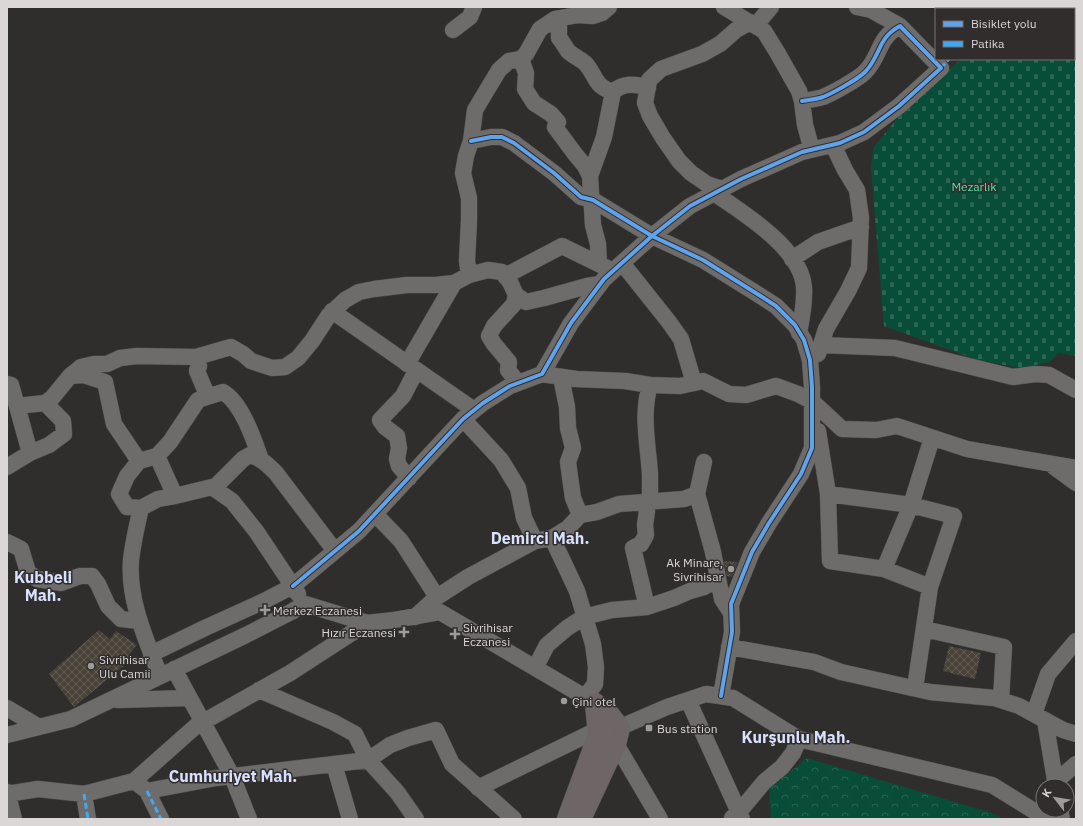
<svg xmlns="http://www.w3.org/2000/svg" width="1083" height="826" viewBox="0 0 1083 826" font-family="'IBM Plex Sans',sans-serif">
<style>
.forest{fill:url(#forest-crowns)}
.cemetery{fill:url(#cemetery-stones)}
.building{fill:url(#building-cross-hatch)}
.lines{fill:none;stroke-linecap:round;stroke-linejoin:round}
.minor-casing{stroke:#4e4d4c;stroke-width:17}
.major-casing{stroke:#4e4d4c;stroke-width:21}
.minor{stroke:#6d6c6b;stroke-width:16}
.major{stroke:#6e6566;stroke-width:20}
.quiet{stroke:#3fa9f5;stroke-width:3;stroke-dasharray:6 3;stroke-linecap:butt}
.cycleway-casing{stroke:#312d2c;stroke-width:6}
.cycleway{stroke:#60a3ed;stroke-width:4}
.poi-dot{fill:#9e9c9b;stroke:#312d2c;stroke-width:1.5}
.labels{text-anchor:middle;dominant-baseline:central;stroke-width:3;stroke-linejoin:round;paint-order:stroke}
.park-label{font-size:12px;fill:#47e8ae;stroke:#312d2c}
.poi-label{font-size:12px;fill:#dad7d6;stroke:#312d2c;text-anchor:start}
.district-label{font-size:16px;font-weight:bold;fill:#d8e1fd;stroke:#312d2c}
</style>
<defs>
<pattern id="forest-crowns" width="20" height="18" patternUnits="userSpaceOnUse"><rect width="20" height="18" fill="#074d37"/><path d="M2 6a3 3 0 1 1 6 0M12 15a3 3 0 1 1 6 0" fill="none" stroke="#2b6653"/></pattern>
<pattern id="cemetery-stones" width="16" height="16" patternUnits="userSpaceOnUse"><rect width="16" height="16" fill="#074d37"/><path d="M2 7V4a2 2 0 0 1 4 0v3zM10 15v-3a2 2 0 0 1 4 0v3z" fill="#2b6653"/></pattern>
<pattern id="building-cross-hatch" width="8" height="8" patternUnits="userSpaceOnUse"><rect width="8" height="8" fill="#494238"/><path d="M0 0l8 8M0 8l8-8" fill="none" stroke="#635d54"/></pattern>
</defs>
<rect width="100%" height="100%" fill="#302e2d"/>
<!-- forest -->
<path class="forest" d="M 807,758 L 992,813 L 1004,819 L 771,819 L 769,789 Z"/>
<!-- cemetery -->
<path class="cemetery" d="M 1074,35 L 1076,36 L 1076,356 L 1058,353 L 1050,362 L 1020,368 L 978,360 L 884,326 L 871,169 L 873,148 L 901,114 L 961,59 L 1074,59 Z"/>
<!-- building -->
<path class="building" d="M 724,561 L 738,562 L 732,577 L 727,576 Z
M 99,630 L 110,639 L 116,631 L 137,645 L 128,656 L 133,658 L 74,707 L 49,674 Z
M 949,646 L 981,653 L 975,679 L 943,671 Z"/>
<g class="lines">
<defs>
<path id="minor" d="M 724,7 L 764,31 L 777,52 L 799,91 L 802,101 L 805,125 L 810,143 L 813,149
M 857,7 L 871,10 L 900,26
M 559,19 L 559,38 C 563,42 565,47 568,51 C 573,56 581,59 586,64 C 597,77 594,86 613,92
M 756,25 L 771,7
M 453,30 L 470,17 L 474,7
M 521,59 L 526,73 L 525,89 L 534,103 L 551,114 L 558,122 L 555,127 L 575,154 L 585,166 L 590,176 L 593,225 L 598,244 L 599,264
M 471,141 L 491,137 L 502,137 L 514,143 L 554,173 L 581,197 L 593,200 L 652,236 L 703,260 L 759,295 L 776,306 L 795,325 L 804,340 L 810,360 L 812,387 L 812,448 L 801,474 L 769,523 L 752,552 L 731,604 L 732,632 L 721,696
M 590,176 L 604,137 L 613,92 C 622,83 636,83 648,88
M 722,189 L 707,184 L 691,173 L 679,161 L 663,138 L 650,116 L 645,103 L 649,80 L 661,69 L 702,54 L 720,44 L 736,30 L 750,22
M 714,193 C 743,213 801,248 804,287 C 805,302 802,318 799,333
M 792,259 L 818,242 L 861,227
M 622,263 L 669,322 L 681,339 L 694,383
M 469,275 L 467,261 L 469,220 L 469,198 L 463,173 L 466,156 L 471,141 L 475,110 L 499,70 L 509,61 L 521,59 L 526,54 L 540,29 L 555,19 L 578,15 L 593,16 L 602,13 L 609,7
M 505,276 L 562,246 L 607,268
M 516,295 L 526,302 L 544,298 L 587,286 L 600,284
M 332,311 L 474,410
M 821,345 L 895,348 L 1013,377 L 1035,374 L 1049,375 L 1076,390
M 818,354 L 826,329 L 848,291 L 859,268 L 861,218 L 857,190 L 845,170 L 833,145
M 196,357 L 199,366 L 197,371 L 205,390 L 210,396 L 223,392 C 242,403 254,440 261,460
M 407,364 L 454,283
M 542,374 L 576,379 L 625,381 L 650,385 L 680,386 L 703,381 L 729,394 L 746,395 L 776,386 L 798,394 L 813,402 L 842,429 L 876,430 L 897,426 L 967,449 L 1076,468
M 70,376 L 81,367 L 94,364 L 107,364 L 120,358 L 137,356 L 196,357 L 231,347 L 243,354 L 251,361 L 272,368 L 285,367 L 298,358 L 312,341 L 329,315 L 345,300 L 359,292 L 374,289 L 407,285 L 436,285 L 454,283 L 469,275 L 488,270 L 502,272 L 510,282 L 516,295 L 514,304 L 494,326 L 489,336 L 494,344 L 509,362 L 508,370 L 518,383
M 561,377 L 567,407 L 568,428 L 573,448 L 568,462 L 570,477 L 573,498 L 580,515
M 7,384 L 11,385 L 17,406 L 45,403 L 52,398 L 70,376 L 83,375 L 105,382 L 114,424 L 139,461 L 157,456 L 175,496 L 212,487 L 232,501 L 256,531 L 298,594
M 463,419 L 501,460 L 518,488 L 524,518 L 535,541
M 818,431 L 828,494 L 830,561 L 884,569 L 930,587 L 915,688
M 30,453 L 49,445 L 64,434 L 63,421 L 45,403
M 157,456 L 170,442 L 198,400 L 210,396
M 139,461 L 127,476 L 119,494 L 127,507 L 141,508
M 704,462 L 697,494 L 713,552 L 722,599 L 731,613
M 1053,466 L 1076,483
M 7,467 L 30,453 L 17,406
M 409,478 L 399,466 L 397,459 L 399,448 L 397,436 L 385,427 L 380,420 L 403,396 L 416,371
M 214,488 L 243,459 L 250,455 C 261,458 268,465 276,473 L 335,551
M 828,494 L 911,505 L 954,516 L 930,587
M 650,501 C 650,492 650,483 650,474 C 648,444 641,414 650,385
M 644,502 L 647,511 L 645,525 L 646,535 L 641,544 L 633,548 L 647,607
M 375,514 L 401,541 L 437,597
M 552,538 L 568,528 L 580,515 L 597,512 L 619,504 L 684,499 L 697,494
M 7,542 L 21,549 L 28,572 L 37,579 L 61,583 L 80,576 L 92,576 L 98,584 L 108,606 L 121,619 L 139,621
M 884,569 L 911,505 L 932,438
M 415,617 L 437,597 L 468,577 L 535,541 L 552,538 L 577,591 L 593,644 L 596,667 L 595,684 L 585,697
M 924,629 L 1004,647 L 1001,700
M 729,647 L 814,662 L 841,672 L 930,692 L 994,698 L 1019,706 L 1063,730 L 1076,734
M 151,654 L 207,627 L 262,602 L 293,586 L 359,531 L 463,419 L 483,403 L 510,386 L 542,374 L 571,323 L 604,279 L 652,236 L 690,206 L 741,179 L 802,152 L 840,143 L 864,132 L 899,106 L 941,68 L 900,26 C 877,38 881,56 865,72 C 858,79 833,93 823,97 C 817,99 809,100 802,101
M 535,668 L 547,645 L 567,628 L 584,617 L 612,610 L 647,607 L 674,598 L 690,591 L 704,587 L 718,578
M 174,669 L 232,776 L 249,819
M 160,676 C 146,639 128,601 131,560 C 133,543 137,525 141,508 L 158,499 L 175,496
M 259,690 L 333,722 L 355,734 L 368,760 L 397,792 L 416,819
M 117,700 L 189,698
M 688,700 L 742,819
M 7,708 L 39,727
M 1034,714 L 1048,674 L 1076,641
M 1045,720 L 1056,786
M 609,732 L 667,707 L 706,694 L 733,698 L 799,739 L 992,785 L 1047,819
M 7,735 L 71,719 L 246,635 L 291,612 L 305,604 L 367,623 L 394,620 L 440,612 L 595,703
M 616,744 L 660,819
M 334,764 L 350,819
M 134,781 L 147,791 L 216,778 L 368,760 L 390,745 L 408,738 L 436,730 L 452,764 L 514,819
M 1055,782 L 1076,764
M 478,788 L 597,730
M 147,791 L 161,819
M 7,792 L 14,819
M 7,794 L 38,789 L 84,794 L 134,781 L 196,726 L 290,673 L 367,623
M 84,794 L 88,819
M 1060,810 L 1062,819
M 732,818 L 739,812 L 764,782 L 782,767 L 793,753 L 799,739"/>
<path id="major" d="M 567,819 L 598,735 L 595,703
M 581,819 L 616,744 L 620,728 L 610,715 L 595,703"/>
</defs>
<!-- minor casing -->
<use href="#minor" class="minor-casing"/>
<!-- major casing -->
<use href="#major" class="major-casing"/>
<!-- minor -->
<use href="#minor" class="minor"/>
<!-- major -->
<use href="#major" class="major"/>
<!-- quiet -->
<path class="quiet" d="M 1074,27 L 1076,27
M 941,68 L 949,59
M 147,791 L 161,819
M 84,794 L 88,819"/>
<defs>
<path id="cycleway" d="M 471,141 L 491,137 L 502,137 L 514,143 L 554,173 L 581,197 L 593,200 L 652,236 L 703,260 L 759,295 L 776,306 L 795,325 L 804,340 L 810,360 L 812,387 L 812,448 L 801,474 L 769,523 L 752,552 L 731,604 L 732,632 L 721,696
M 293,586 L 359,531 L 463,419 L 483,403 L 510,386 L 542,374 L 571,323 L 604,279 L 652,236 L 690,206 L 741,179 L 802,152 L 840,143 L 864,132 L 899,106 L 941,68 L 900,26 C 877,38 881,56 865,72 C 858,79 833,93 823,97 C 817,99 809,100 802,101"/>
</defs>
<!-- cycleway casing -->
<use href="#cycleway" class="cycleway-casing"/>
<!-- cycleway -->
<use href="#cycleway" class="cycleway"/>
</g>
<!-- markers -->
<g class="poi-dot">
<circle cx="731" cy="569" r="4"/>
<path d="M263 604h4v4h4v4h-4v4h-4v-4h-4v-4h4z"/>
<path d="M402 626h4v4h4v4h-4v4h-4v-4h-4v-4h4z"/>
<path d="M453 628h4v4h4v4h-4v4h-4v-4h-4v-4h4z"/>
<circle cx="91" cy="666" r="4"/>
<circle cx="564" cy="701" r="4"/>
<rect x="645" y="724" width="8" height="8" rx="2"/>
</g>
<g class="labels">
<!-- park labels -->
<g class="park-label">
<text x="974" y="186">Mezarlık</text>
</g>
<!-- poi labels -->
<g class="poi-label">
<text x="723" y="562" text-anchor="end">Ak Minare,<tspan x="723" dy="14">Sivrihisar</tspan></text>
<text x="273" y="610">Merkez Eczanesi</text>
<text x="463" y="627">Sivrihisar<tspan x="463" dy="14">Eczanesi</tspan></text>
<text x="396" y="632" text-anchor="end">Hızır Eczanesi</text>
<text x="99" y="659">Sivrihisar<tspan x="99" dy="14">Ulu Camii</tspan></text>
<text x="572" y="701">Çini otel</text>
<text x="657" y="728">Bus station</text>
</g>
<!-- district labels -->
<g class="district-label">
<text x="540" y="538">Demirci Mah.</text>
<text x="43" y="577">Kubbeli<tspan x="43" dy="18">Mah.</tspan></text>
<text x="796" y="737">Kurşunlu Mah.</text>
<text x="233" y="776">Cumhuriyet Mah.</text>
</g>
</g>
<!-- border -->
<rect width="1083" height="826" fill="none" stroke="#dad7d6" stroke-width="16"/>
<!-- legend -->
<rect x="935" y="8" width="140" height="52" fill="#312d2c" stroke="#757170"/>
<rect x="943" y="21" width="20" height="6" fill="#60a3ed" stroke="#757170"/>
<text x="971" y="28" font-size="12" fill="#dad7d6">Bisiklet yolu</text>
<rect x="943" y="41" width="20" height="6" fill="#3fa9f5" stroke="#757170"/>
<text x="971" y="48" font-size="12" fill="#dad7d6">Patika</text>
<!-- north arrow -->
<g transform="translate(1055 798) rotate(301)"><circle r="19" fill="#312d2c" stroke="#757170"/>
<path d="M0-3L7 15L0 10L-7 15Z" fill="#9e9c9b"/>
<text y="-6" font-size="11" font-weight="bold" text-anchor="middle" fill="#dad7d6">K</text>
</g>
</svg>
